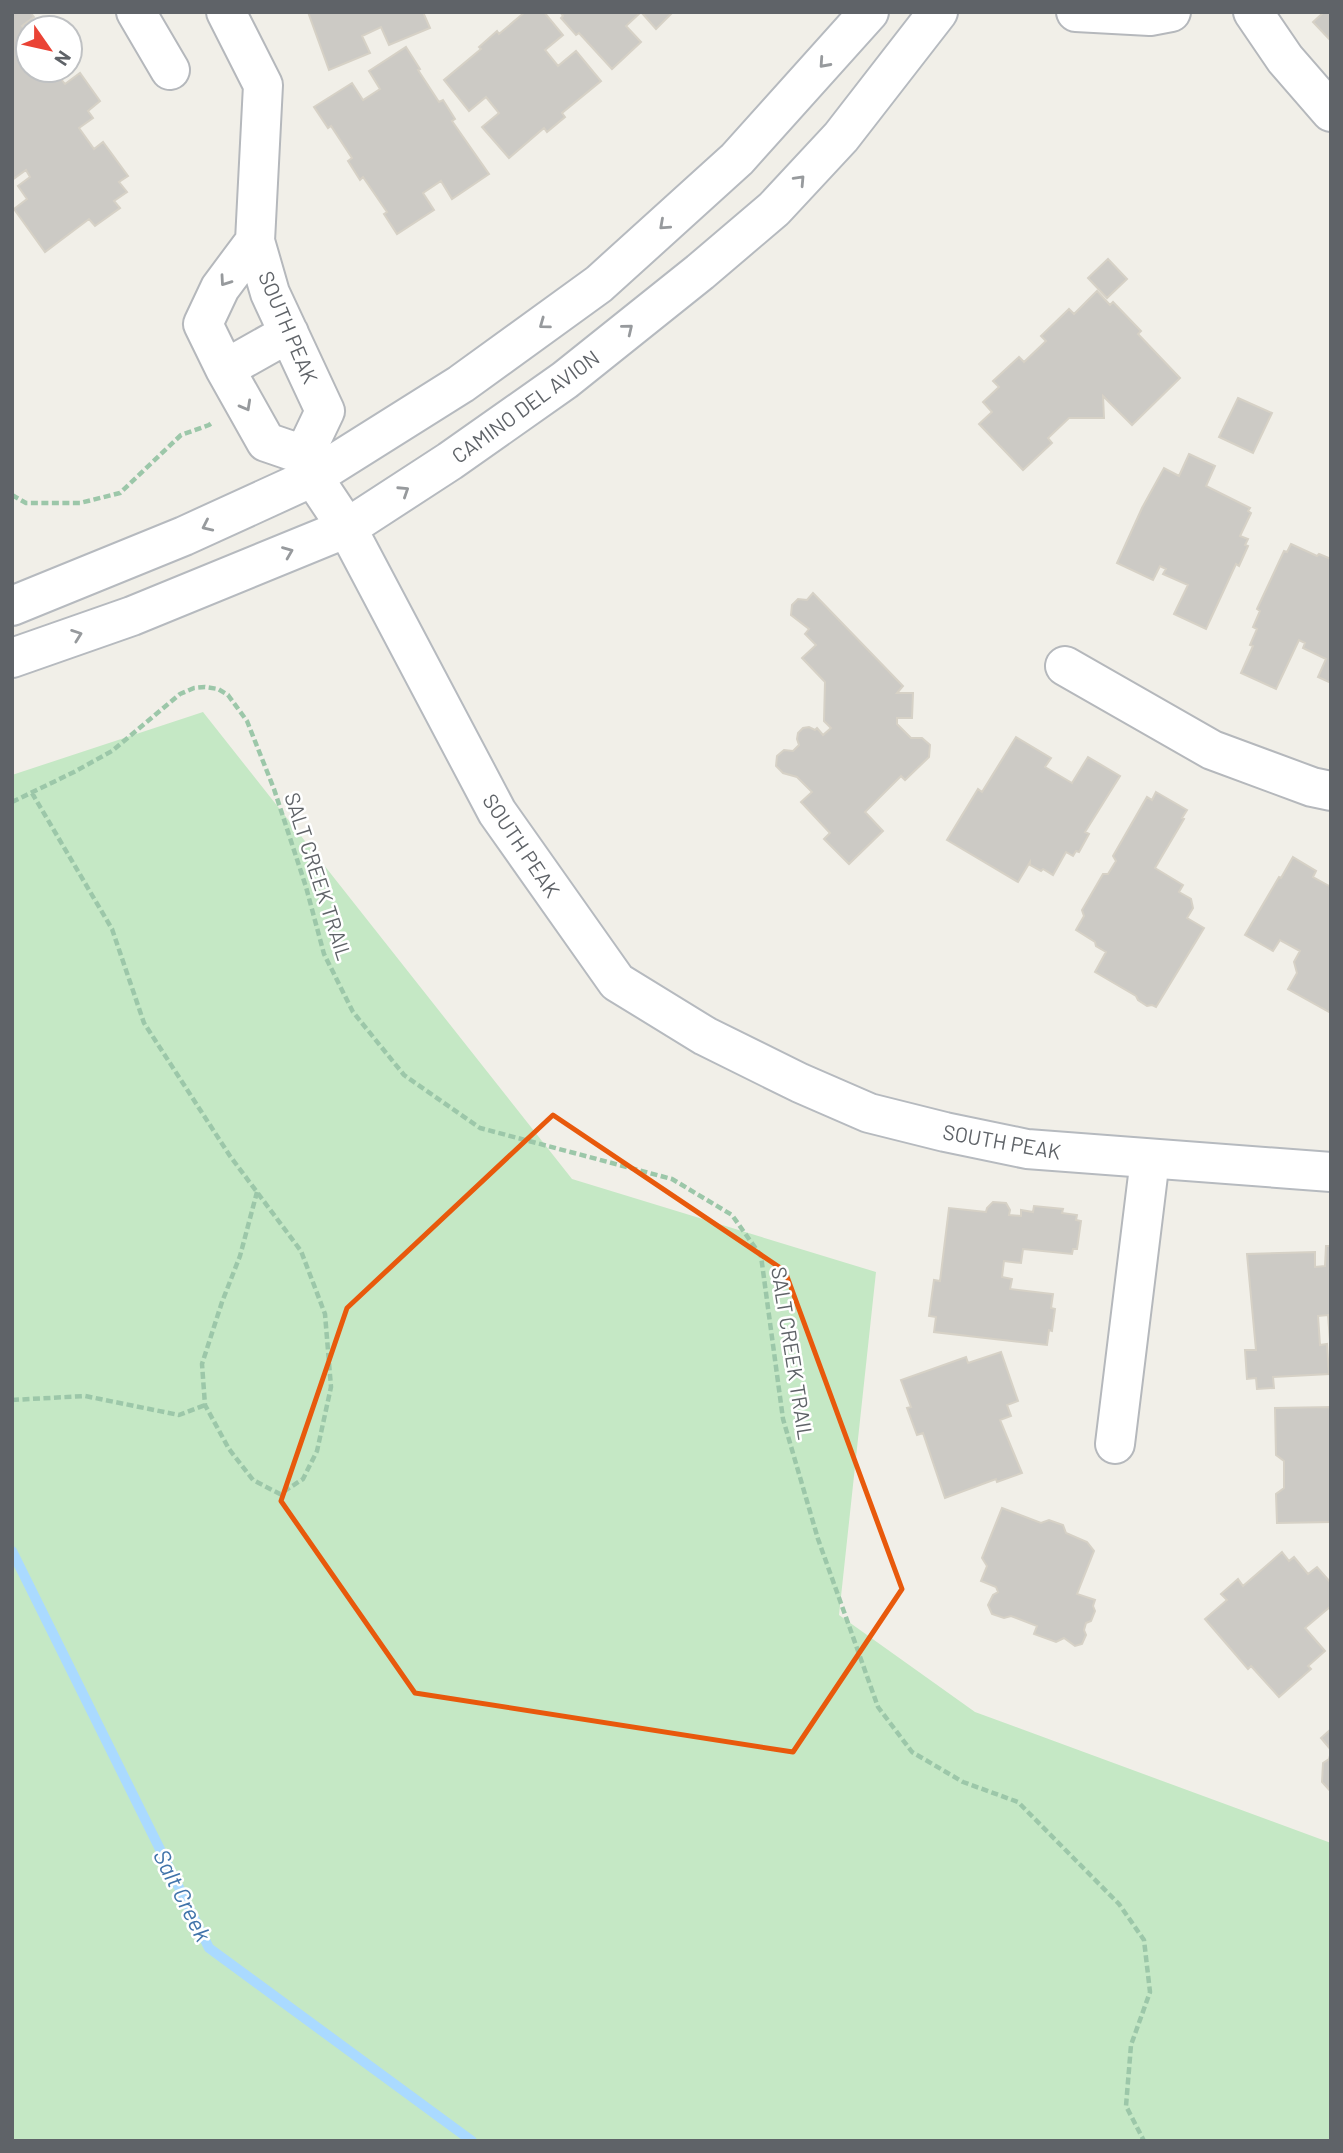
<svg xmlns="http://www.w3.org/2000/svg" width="1343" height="2153" viewBox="0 0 1343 2153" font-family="Barlow,sans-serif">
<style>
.green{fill:#c5e8c5}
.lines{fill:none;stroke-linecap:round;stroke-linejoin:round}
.stream{stroke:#aadaff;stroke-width:10}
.building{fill:#cccac5;stroke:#d6d1c6;stroke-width:2}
.street-casing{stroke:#b5b8bc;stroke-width:42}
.secondary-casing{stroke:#b6babf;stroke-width:42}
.path{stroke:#9cc7a9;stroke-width:4.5;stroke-dasharray:7 3.5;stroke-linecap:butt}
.street{stroke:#fff;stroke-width:38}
.secondary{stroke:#fff;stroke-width:38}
.oneway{stroke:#979a9d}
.marked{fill:none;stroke:#e8590c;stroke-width:5;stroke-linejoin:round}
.labels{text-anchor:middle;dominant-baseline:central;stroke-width:5;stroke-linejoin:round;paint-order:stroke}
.street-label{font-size:21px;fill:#5f6368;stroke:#fff}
.water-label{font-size:23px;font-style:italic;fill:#4174aa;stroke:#fff}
</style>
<rect width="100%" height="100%" fill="#f1efe8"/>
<!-- green -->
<path class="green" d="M 203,712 L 572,1179 L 876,1272 L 839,1615 L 975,1712 L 1331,1843 L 1331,2141 L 12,2141 L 12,775 Z"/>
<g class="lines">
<!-- stream -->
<path class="stream" d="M 12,1551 L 209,1948 L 472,2141"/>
</g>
<!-- building -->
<path class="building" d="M 12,12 L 30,12 L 34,17 L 22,26 L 28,34 L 28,70 L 68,70 L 70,72 L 61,79 L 65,84 L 80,73 L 100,101 L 88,111 L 93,118 L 79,128 L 94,149 L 103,142 L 128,176 L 119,182 L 127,192 L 114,201 L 120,208 L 95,226 L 89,219 L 45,252 L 14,209 L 27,199 L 18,186 L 30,177 L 26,170 L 12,180 Z
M 308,12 L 423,12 L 430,28 L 389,45 L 381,27 L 362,36 L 370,53 L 329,70 Z
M 525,12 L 544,12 L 563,35 L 545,50 L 558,66 L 576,51 L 601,81 L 562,113 L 565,117 L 547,132 L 544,128 L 509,158 L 482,127 L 499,113 L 486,97 L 469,111 L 444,80 L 481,49 L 479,47 L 497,31 L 499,34 Z
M 560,12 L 641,12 L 626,26 L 641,42 L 612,69 L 579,33 L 576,35 L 561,18 L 563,16 Z
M 641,12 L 673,12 L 656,29 Z
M 1324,12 L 1331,12 L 1331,41 L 1313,22 Z
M 406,47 L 420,69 L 418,70 L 439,102 L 443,100 L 455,119 L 452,121 L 489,174 L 452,199 L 441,181 L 423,193 L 434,210 L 397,234 L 384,214 L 387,212 L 363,177 L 360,180 L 348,161 L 352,158 L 331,126 L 328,128 L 314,107 L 352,83 L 363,100 L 380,89 L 369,71 Z
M 1108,259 L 1127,279 L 1107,298 L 1088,278 Z
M 1097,291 L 1110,305 L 1113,302 L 1141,331 L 1138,334 L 1180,378 L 1132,425 L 1103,396 L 1104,418 L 1069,418 L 1048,438 L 1052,443 L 1023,470 L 979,424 L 992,412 L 983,402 L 999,387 L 993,381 L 1019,357 L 1024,362 L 1046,341 L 1041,336 L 1069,309 L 1074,314 Z
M 1238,398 L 1272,413 L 1253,453 L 1219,437 Z
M 1189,454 L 1215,466 L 1206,486 L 1250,508 L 1248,511 L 1251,513 L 1240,536 L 1248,539 L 1245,545 L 1248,546 L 1239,566 L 1236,564 L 1206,629 L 1174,614 L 1188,585 L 1163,574 L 1166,569 L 1160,566 L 1153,580 L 1117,563 L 1142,508 L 1164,468 L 1179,476 Z
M 1291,544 L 1317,556 L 1319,554 L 1331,559 L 1331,683 L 1318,677 L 1326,659 L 1303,648 L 1305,643 L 1299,640 L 1276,689 L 1241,673 L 1253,646 L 1250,645 L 1257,629 L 1253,627 L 1260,611 L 1257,609 L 1284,551 L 1287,552 Z
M 813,593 L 903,686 L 897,693 L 913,693 L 912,718 L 897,718 L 897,724 L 911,738 L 922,738 L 930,745 L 929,757 L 905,780 L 901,776 L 865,812 L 883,831 L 849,864 L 824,839 L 830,833 L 801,802 L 812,792 L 797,777 L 783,773 L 776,766 L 777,756 L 784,750 L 793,751 L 799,745 L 797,739 L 798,733 L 803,728 L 809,727 L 815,730 L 817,728 L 823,735 L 831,728 L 824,721 L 825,682 L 802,658 L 816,645 L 805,634 L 809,629 L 791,615 L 792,605 L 798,599 L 807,600 Z
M 1016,737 L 1051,758 L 1045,767 L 1072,783 L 1088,757 L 1120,776 L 1085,832 L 1089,834 L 1079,852 L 1076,851 L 1073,856 L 1066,852 L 1053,875 L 1043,869 L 1041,871 L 1030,865 L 1030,862 L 1018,882 L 947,840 L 978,789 L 982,792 Z
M 1156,792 L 1187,810 L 1182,818 L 1184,819 L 1155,868 L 1183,885 L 1179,892 L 1191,899 L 1193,908 L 1187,918 L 1204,928 L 1156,1007 L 1152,1005 L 1147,1006 L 1138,1000 L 1136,996 L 1095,972 L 1106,952 L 1096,946 L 1095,942 L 1076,930 L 1084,916 L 1082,910 L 1103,874 L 1108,874 L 1116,861 L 1113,856 L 1147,797 L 1152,800 Z
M 1293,857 L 1316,871 L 1313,877 L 1331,887 L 1331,1013 L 1288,989 L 1297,973 L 1294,962 L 1300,951 L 1280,940 L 1273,951 L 1245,935 L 1279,877 L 1281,878 Z
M 993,1202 L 1006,1203 L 1010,1210 L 1009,1215 L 1021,1216 L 1021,1210 L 1033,1212 L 1034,1206 L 1063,1209 L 1062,1213 L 1077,1215 L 1076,1220 L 1081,1221 L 1077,1249 L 1073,1249 L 1072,1254 L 1023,1249 L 1021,1263 L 1004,1261 L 1002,1277 L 1012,1279 L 1010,1289 L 1053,1294 L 1051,1308 L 1055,1309 L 1052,1331 L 1049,1330 L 1047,1345 L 934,1332 L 936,1317 L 929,1316 L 934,1280 L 940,1281 L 949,1208 L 986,1212 L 987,1208 Z
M 1326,1246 L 1331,1246 L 1331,1353 L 1328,1315 L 1318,1316 L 1320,1345 L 1327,1344 L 1329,1374 L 1273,1377 L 1274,1388 L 1257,1389 L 1256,1378 L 1247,1379 L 1245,1350 L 1256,1350 L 1247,1254 L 1315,1252 L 1315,1267 L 1325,1266 Z
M 1001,1352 L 1018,1401 L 1007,1405 L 1011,1416 L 1000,1420 L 1022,1473 L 997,1482 L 996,1479 L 945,1498 L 923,1433 L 917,1435 L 907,1408 L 911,1407 L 901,1380 L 966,1357 L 968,1363 Z
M 1331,1407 L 1331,1522 L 1277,1523 L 1276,1494 L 1284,1488 L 1284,1461 L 1276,1455 L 1275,1408 Z
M 1002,1508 L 1041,1523 L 1049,1520 L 1063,1525 L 1066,1533 L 1087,1542 L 1094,1551 L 1077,1594 L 1095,1600 L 1093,1606 L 1095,1611 L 1091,1621 L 1086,1623 L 1084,1630 L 1086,1635 L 1082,1644 L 1075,1646 L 1064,1638 L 1056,1642 L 1034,1634 L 1037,1626 L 1011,1616 L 1004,1618 L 992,1614 L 988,1605 L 993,1595 L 998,1592 L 996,1587 L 981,1581 L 987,1566 L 982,1558 Z
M 1282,1552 L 1289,1561 L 1294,1557 L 1308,1574 L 1317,1567 L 1331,1583 L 1331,1606 L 1305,1628 L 1325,1651 L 1308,1666 L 1311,1669 L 1279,1697 L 1251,1666 L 1248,1669 L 1205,1619 L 1227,1600 L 1221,1594 L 1238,1579 L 1243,1586 Z
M 1331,1729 L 1331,1750 L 1321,1738 Z
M 1331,1752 L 1331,1792 L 1322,1782 L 1323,1763 L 1329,1759 Z"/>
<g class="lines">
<defs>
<path id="street" d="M 136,12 L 170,70
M 226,12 L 263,85 L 255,241 L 270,293 L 325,411 L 304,455 L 313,477 L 347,528
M 1076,12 L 1150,16 L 1171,12
M 1253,12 L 1285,59 L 1331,112
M 255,241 L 220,288 L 203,324 L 225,369 L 266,442 L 304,455
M 225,369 L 289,333
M 1065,666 L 1212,750 L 1312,787 L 1331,791
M 1115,1444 L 1150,1159"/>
<path id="secondary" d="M 347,528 L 497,812 L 617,982 L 705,1036 L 800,1083 L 869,1113 L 945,1132 L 1027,1149 L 1331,1172
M 12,606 L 184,536 L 313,477 L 461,384 L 599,284 L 737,159 L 869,12
M 12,658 L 132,616 L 347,528 L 450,461 L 565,380 L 700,272 L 774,209 L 841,137 L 938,12"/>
</defs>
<!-- street casing -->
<use href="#street" class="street-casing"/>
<!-- secondary casing -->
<use href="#secondary" class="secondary-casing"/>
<!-- path -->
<path class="path" d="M 12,495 L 26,503 L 80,503 L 120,493 L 181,435 L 209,425 L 213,422
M 32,793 L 112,929 L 144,1023 L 230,1156 L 301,1251 L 325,1314 L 331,1387 L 317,1451 L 303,1479 L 280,1494 L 253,1480 L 229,1449 L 205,1405 L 202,1364 L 222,1302 L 240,1256 L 257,1192
M 12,802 L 74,772 L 112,751 L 180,694 L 194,688 L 205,687 L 218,689 L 228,695 L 247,721 L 274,789 L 306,887 L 324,954 L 353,1012 L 404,1075 L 480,1128 L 672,1179 L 732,1215 L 761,1256 L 783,1419 L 818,1539 L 878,1707 L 912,1752 L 963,1782 L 1018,1802 L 1119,1904 L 1144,1940 L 1150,1992 L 1131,2045 L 1126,2106 L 1144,2141
M 12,1400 L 85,1396 L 179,1415 L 205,1405"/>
<!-- street -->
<use href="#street" class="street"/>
<!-- secondary -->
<use href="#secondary" class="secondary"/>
</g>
<!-- one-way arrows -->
<defs><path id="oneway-chevron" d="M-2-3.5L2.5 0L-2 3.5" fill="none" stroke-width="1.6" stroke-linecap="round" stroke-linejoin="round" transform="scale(1.75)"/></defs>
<g class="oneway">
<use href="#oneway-chevron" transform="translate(824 63) rotate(132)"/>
<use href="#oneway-chevron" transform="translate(800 180) rotate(-47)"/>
<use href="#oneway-chevron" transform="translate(664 225) rotate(138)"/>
<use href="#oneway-chevron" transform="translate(225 281) rotate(125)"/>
<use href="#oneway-chevron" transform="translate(544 324) rotate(144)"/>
<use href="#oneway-chevron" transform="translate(628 329) rotate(-39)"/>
<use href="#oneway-chevron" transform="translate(246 406) rotate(61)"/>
<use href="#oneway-chevron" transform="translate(404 491) rotate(-33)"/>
<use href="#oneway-chevron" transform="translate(207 526) rotate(155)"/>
<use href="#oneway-chevron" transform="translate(288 552) rotate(-22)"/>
<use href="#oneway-chevron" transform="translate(77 635) rotate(-20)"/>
</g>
<!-- marked area -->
<path class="marked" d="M 553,1115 L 785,1271 L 902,1589 L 793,1752 L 415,1693 L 281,1501 L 347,1308 Z"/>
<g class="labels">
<!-- street labels -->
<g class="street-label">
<text transform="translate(289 327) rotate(67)">SOUTH PEAK</text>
<text transform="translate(525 406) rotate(-36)">CAMINO DEL AVION</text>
<text transform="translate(522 845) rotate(56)">SOUTH PEAK</text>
<text transform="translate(319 876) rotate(72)">SALT CREEK TRAIL</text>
<text transform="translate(1002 1141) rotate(10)">SOUTH PEAK</text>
<text transform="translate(793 1353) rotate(81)">SALT CREEK TRAIL</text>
</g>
<!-- water labels -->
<g class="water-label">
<text transform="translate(183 1895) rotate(63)">Salt Creek</text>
</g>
</g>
<!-- border -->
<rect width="1343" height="2153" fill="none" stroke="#5f6368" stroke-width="28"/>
<!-- north arrow -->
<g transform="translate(49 49) rotate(124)"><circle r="33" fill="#ffffff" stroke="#bfc1c3" stroke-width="2"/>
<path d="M0-5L12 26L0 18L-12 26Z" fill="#ea4335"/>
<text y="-10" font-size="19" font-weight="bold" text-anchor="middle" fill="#5f6368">N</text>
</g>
</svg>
